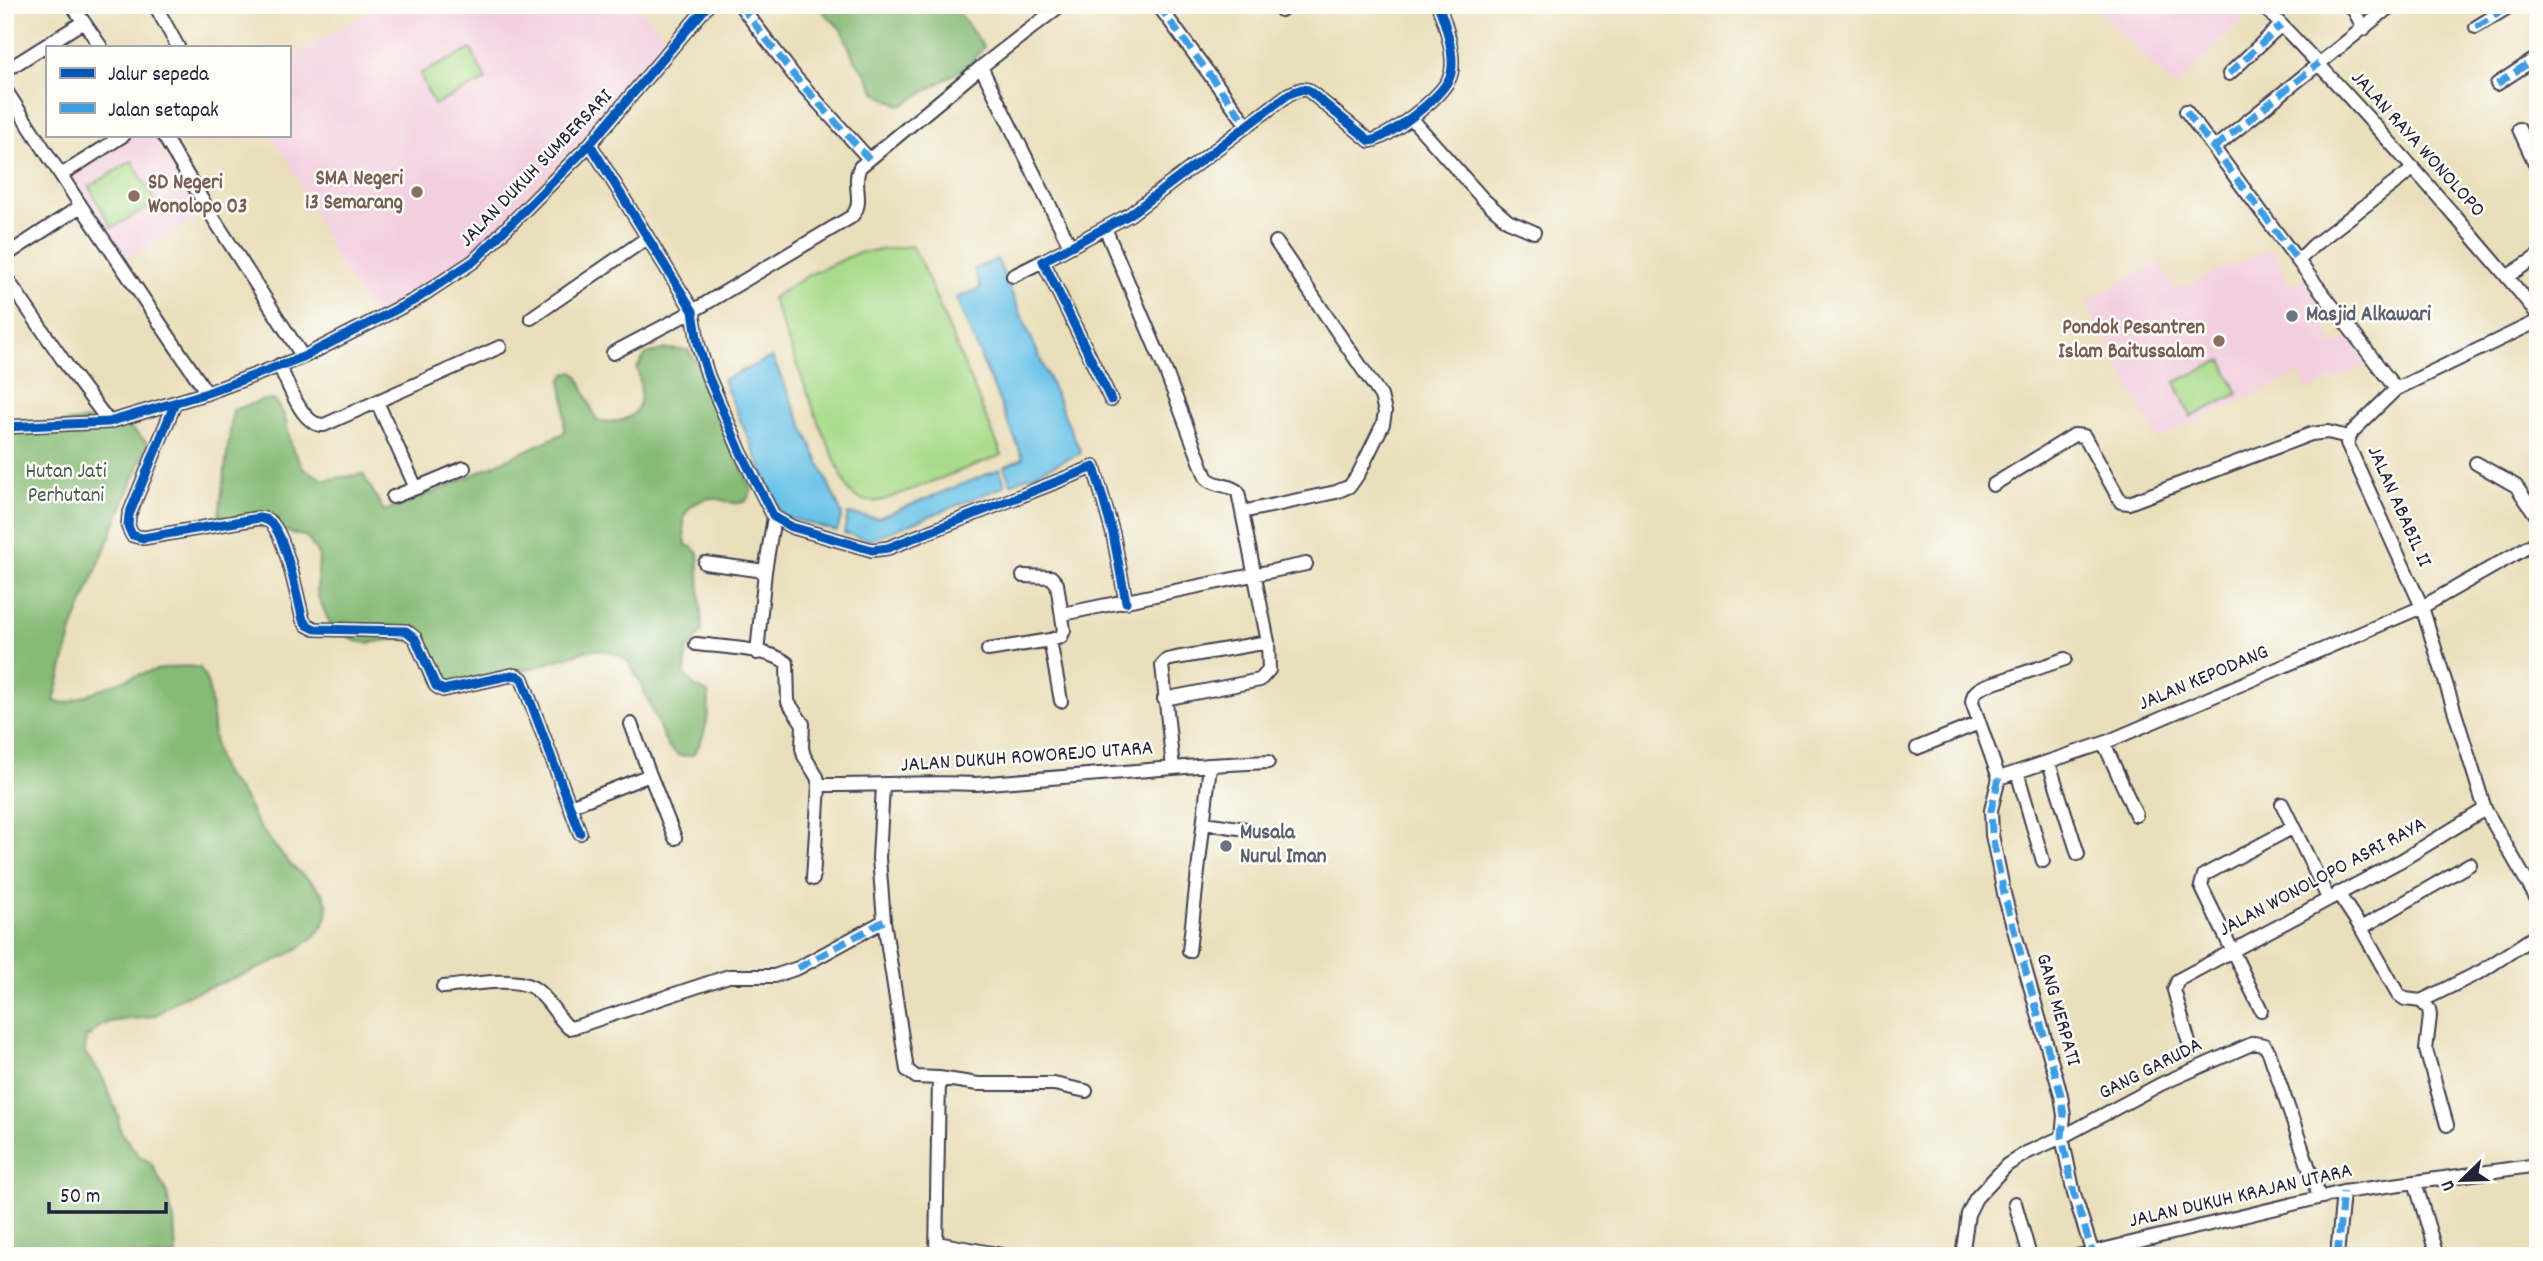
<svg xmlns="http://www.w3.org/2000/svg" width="2543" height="1261" viewBox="0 0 2543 1261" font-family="Dekko,sans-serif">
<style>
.built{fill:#f3cfdf}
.green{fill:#a9db8a;stroke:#667e62;stroke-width:2}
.forest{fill:#86bb76;stroke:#546e58;stroke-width:2}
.water{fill:#6ac3e8;stroke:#467292;stroke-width:2}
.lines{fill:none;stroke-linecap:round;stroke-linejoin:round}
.street-casing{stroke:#403e4e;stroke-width:16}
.street{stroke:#fff;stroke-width:12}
.quiet{stroke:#3c9ce2;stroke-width:7;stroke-dasharray:14 7;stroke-linecap:butt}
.cycleway-casing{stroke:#fdfcf7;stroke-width:13}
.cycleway{stroke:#0057b8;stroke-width:9}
.education-dot{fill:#8d6e63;stroke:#fdfcf7;stroke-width:2.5}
.worship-dot{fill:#6b7280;stroke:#fdfcf7;stroke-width:2.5}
.labels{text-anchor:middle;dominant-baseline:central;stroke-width:5;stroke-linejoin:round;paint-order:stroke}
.street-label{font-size:21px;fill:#22223b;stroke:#fdfcf7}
.education-label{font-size:21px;font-weight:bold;fill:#785e54;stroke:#fdfcf7;text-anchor:end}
.worship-label{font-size:21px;font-weight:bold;fill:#5b616d;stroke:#fdfcf7;text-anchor:start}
.park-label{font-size:21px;fill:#4a5a53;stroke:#fdfcf7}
</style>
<rect width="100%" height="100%" fill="#fdfcf7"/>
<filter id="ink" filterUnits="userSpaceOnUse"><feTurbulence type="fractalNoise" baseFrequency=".0143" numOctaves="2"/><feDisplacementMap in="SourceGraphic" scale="14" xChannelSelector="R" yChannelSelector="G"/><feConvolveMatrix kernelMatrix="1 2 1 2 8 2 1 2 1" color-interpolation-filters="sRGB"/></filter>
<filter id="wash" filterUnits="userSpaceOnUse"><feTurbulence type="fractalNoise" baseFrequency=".00686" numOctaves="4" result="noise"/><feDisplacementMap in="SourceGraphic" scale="28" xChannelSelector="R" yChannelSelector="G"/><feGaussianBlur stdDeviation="1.57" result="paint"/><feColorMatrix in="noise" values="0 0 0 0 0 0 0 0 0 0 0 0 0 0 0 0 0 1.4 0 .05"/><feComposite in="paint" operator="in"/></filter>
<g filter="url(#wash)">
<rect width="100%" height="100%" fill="#eadfbb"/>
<!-- built -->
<path class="built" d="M 380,5 L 637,5 L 672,43 L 464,263 L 374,316 L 335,258 L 288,160 L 269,135 L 289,135 L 289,58 Z
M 2104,5 L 2226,5 L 2242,21 L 2175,88 L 2099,11 Z
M 129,135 L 152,135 L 201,217 L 123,261 L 66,174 Z
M 2273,248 L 2289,285 L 2306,278 L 2334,345 L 2354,337 L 2366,366 L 2307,391 L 2300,374 L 2157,439 L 2085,301 L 2160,262 L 2175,290 Z"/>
<!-- green -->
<path class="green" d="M 471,49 L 486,80 L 434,105 L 420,74 Z
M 132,161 L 156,203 L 112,228 L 89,187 Z
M 911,246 L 920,260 L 1002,455 L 884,500 C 869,503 859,502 848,490 L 818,421 L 772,298 L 809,275 L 857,253 Z
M 2222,360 L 2238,394 L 2191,417 L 2175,382 Z"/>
<!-- forest -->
<path class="forest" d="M 816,5 L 959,5 L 956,9 L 984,47 L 969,65 L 901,106 L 876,93 L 866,74 L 853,57 L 842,30 Z
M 666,349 L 688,350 L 696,361 L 723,431 L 752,489 L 746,501 C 734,507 725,499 712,498 C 707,498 701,501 696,503 C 679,512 684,529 686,545 L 692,547 L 698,553 L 702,632 L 686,651 L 685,675 L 694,686 L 708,693 C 711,711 705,739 693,755 L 679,756 L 668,747 C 660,730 639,674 629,663 C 618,652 604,649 589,650 L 493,680 L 448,691 L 436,684 L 422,642 L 396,639 L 369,643 L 355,641 L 330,624 L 317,594 L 319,556 L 307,537 L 265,526 L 241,526 L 219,515 L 233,410 L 263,400 L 274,400 L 284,415 L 292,448 L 303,468 L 324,480 L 363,474 L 384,511 L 437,491 L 564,433 L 565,403 L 561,380 L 566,374 L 573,372 L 578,376 L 597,421 C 639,426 647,404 637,368 L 646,354 Z
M 117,417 L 148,443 L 73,627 L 54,701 L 67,703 C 103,689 161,659 200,668 C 220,698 205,742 225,775 C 230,782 237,788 242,795 C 248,804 252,814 257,823 C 267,838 280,852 291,865 C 301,876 319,884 325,898 C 348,951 211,983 179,999 C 170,1003 162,1014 153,1016 C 130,1022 106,1015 90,1036 L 86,1036 L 85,1053 L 101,1074 L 118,1115 L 120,1130 L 138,1155 L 151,1163 L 166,1191 L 174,1221 L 176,1256 L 5,1256 L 5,429 Z"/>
<!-- water -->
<path class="water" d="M 997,259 L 1081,453 L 1011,484 L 1004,467 L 1023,458 L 956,298 L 981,288 L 974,269 Z
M 772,357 L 842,514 L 837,531 L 782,516 L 723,380 Z
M 1000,469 L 1005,486 L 870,540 L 844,533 L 848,514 L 878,518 Z"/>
</g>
<g filter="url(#ink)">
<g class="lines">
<defs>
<path id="street" d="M 72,5 L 101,47
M 155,5 L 178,47
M 740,5 L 796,78 L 869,159
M 1158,5 L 1247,125
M 2262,5 C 2319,63 2374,124 2428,185 C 2465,228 2503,270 2538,315
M 2351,5 L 2364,29
M 1281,10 L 1287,5
M 2476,27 L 2512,5
M 981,67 L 1070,246
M 5,71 L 83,22
M 2229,74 L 2281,25
M 2497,84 L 2538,57
M 5,89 L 81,206 L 207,393
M 2186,111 L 2298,261
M 1411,118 L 1483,199 L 1508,221 L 1534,232
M 2519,129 L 2538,170
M 163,135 L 212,216 L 303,357
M 590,144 L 693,311 L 698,344 L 708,376 L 741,453 L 774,517 L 792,527 L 872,550 L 888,548 L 1094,467 L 1113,534 L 1126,602
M 2214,148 L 2392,5
M 61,175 L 124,135
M 1105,228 L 1166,372 L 1206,477 C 1213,487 1229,483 1238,492 L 1268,642 L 1176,658 L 1167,660 L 1162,665 L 1173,768 L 1210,765 L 1189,951
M 5,256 L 81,206
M 5,276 L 72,373 L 109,422
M 1013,276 L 1043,261
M 2508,276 L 2538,256
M 531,318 L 647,238
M 2538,321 L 2396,389 L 2352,432 L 2347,443 L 2422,607 L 2485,809 L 2538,901
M 613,353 L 693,311 L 851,217 C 866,203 851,184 860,167 L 981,67 L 1061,5
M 279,365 C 288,383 302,427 324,425 L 500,347
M 2396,389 L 2298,261 L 2314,245 L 2413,169
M 1111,400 L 1043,261 L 1129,215 L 1289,94 L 1302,89 L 1308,90 L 1370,141 C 1390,137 1440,98 1449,79 C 1458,61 1445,22 1438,5
M 377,402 L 416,488 L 464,468
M 175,403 L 129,515 L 128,526 L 132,535 L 143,538 L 259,518 C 265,519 270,520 273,525 C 287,542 297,597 303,620 L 307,625 L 315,629 L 406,631 L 415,638 L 436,686 L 443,690 L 512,675 L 518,676 L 522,679 L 580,833
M 5,427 L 109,422 L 207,393 L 303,357 L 415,300 L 474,261 L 590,144 L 708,5
M 2476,463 L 2516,486 L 2538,518
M 1993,485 L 2074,435 L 2084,436 L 2121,502 L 2129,503 L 2311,434 L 2328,432 L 2348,437
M 393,497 L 416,488
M 1242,512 L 1336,492 L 1350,486 L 1359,473 L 1383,424 L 1385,412 L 1381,396 L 1276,242
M 705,563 L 765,571
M 1023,576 L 1051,577 L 1057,584 L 1064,630 L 1061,637 L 1050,640 L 1061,701
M 1063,614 L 1306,564
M 696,644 C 721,647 768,648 787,663 L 788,702 L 803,724 L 802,748 L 804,756 L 817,777 L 819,785 L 813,879
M 988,650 L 1050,640
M 757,653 L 765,571 L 774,517
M 1164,699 L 1260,680 L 1269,670 L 1268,642
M 631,724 L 650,775
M 2104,743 L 2136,815
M 1917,748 L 1979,723
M 2049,763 L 2078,854
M 1210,765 L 1268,762
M 2017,772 L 2043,861
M 1999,778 L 2104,743 L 2422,607 L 2538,541
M 1999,778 L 1991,810 L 1992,835 L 2005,898 L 2061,1095 L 2064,1116 L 2062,1137 L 2074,1194 L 2092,1251 L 2096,1256
M 1999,778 L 1972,702 C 1973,693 1976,690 1985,686 L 2065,659
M 819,785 C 871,786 924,781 976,784 L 1173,768
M 883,786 L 879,858 L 884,921 L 907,1070 L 916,1077 L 939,1078 L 936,1256
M 2282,804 L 2328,898
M 570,806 L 650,775 L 675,838
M 1204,823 L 1246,829
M 2338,893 L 2361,928 L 2398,994 L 2405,999 L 2421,1001 L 2482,971 L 2538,934
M 2361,928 L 2470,864
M 443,987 C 467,985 511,976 532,987 C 548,996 557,1018 569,1028 L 578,1026 L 729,976 L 774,976 L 798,968 L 884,921
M 2421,1001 L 2429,1009 L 2430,1016 L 2426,1050 L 2447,1125
M 2261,1010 L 2201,886 L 2204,875 L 2292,828
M 2191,1050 L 2174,990 L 2178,980 L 2402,860 L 2485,809
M 939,1078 L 978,1084 L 1054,1084 L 1086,1091
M 2415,1182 L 2437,1256
M 2015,1203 L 2030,1256
M 937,1243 L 1008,1256
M 1962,1256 L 1968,1214 L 1976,1198 L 2007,1165 L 2026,1153 L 2062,1137 L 2161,1084 L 2254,1043 L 2264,1045 L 2269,1052 L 2319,1197
M 2077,1256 L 2343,1192 L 2538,1165
M 2337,1256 L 2343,1192"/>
</defs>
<!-- street casing -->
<use href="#street" class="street-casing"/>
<!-- street -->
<use href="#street" class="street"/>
<!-- quiet -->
<path class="quiet" d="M 740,5 L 796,78 L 869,159
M 1158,5 L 1247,125
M 2476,27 L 2512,5
M 2229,74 L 2281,25
M 2497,84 L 2538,57
M 2186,111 L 2298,261
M 2214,148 L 2319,63
M 1999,778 L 1991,810 L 1992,835 L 2005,898 L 2061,1095 L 2064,1116 L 2062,1137 L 2074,1194 L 2092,1251 L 2096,1256
M 798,968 L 884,921
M 2337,1256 L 2343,1192"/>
<defs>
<path id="cycleway" d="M 590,144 L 693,311 L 698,344 L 708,376 L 741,453 L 774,517 L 792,527 L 872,550 L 888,548 L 1094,467 L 1113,534 L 1126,602
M 1111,400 L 1043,261 L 1129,215 L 1289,94 L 1302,89 L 1308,90 L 1370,141 C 1390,137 1440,98 1449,79 C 1458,61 1445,22 1438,5
M 175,403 L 129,515 L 128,526 L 132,535 L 143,538 L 259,518 C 265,519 270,520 273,525 C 287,542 297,597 303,620 L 307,625 L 315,629 L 406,631 L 415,638 L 436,686 L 443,690 L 512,675 L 518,676 L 522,679 L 580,833
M 5,427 L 109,422 L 207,393 L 303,357 L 415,300 L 474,261 L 590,144 L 708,5"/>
</defs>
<!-- cycleway casing -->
<use href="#cycleway" class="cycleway-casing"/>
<!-- cycleway -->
<use href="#cycleway" class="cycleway"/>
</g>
</g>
<!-- markers -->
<g class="education-dot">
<circle cx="417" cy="192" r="7"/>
<circle cx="134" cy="196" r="7"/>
<circle cx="2219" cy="341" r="7"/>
</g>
<g class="worship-dot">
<circle cx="2292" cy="316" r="7"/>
<circle cx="1226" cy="846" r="7"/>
</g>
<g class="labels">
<!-- street labels -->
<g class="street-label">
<text transform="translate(2417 145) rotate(48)">JALAN RAYA WONOLOPO</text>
<text transform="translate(537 169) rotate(-46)">JALAN DUKUH SUMBERSARI</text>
<text transform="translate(2398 507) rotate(66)">JALAN ABABIL II</text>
<text transform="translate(2204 679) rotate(-23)">JALAN KEPODANG</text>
<text transform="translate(1027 758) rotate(-4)">JALAN DUKUH ROWOREJO UTARA</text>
<text transform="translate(2323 878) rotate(-28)">JALAN WONOLOPO ASRI RAYA</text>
<text transform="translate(2057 1010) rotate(74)">GANG MERPATI</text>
<text transform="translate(2151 1070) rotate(-27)">GANG GARUDA</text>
<text transform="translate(2241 1197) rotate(-13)">JALAN DUKUH KRAJAN UTARA</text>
</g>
<!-- education labels -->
<g class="education-label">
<text x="403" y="180">SMA Negeri<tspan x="403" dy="24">13 Semarang</tspan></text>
<text x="148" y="184" text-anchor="start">SD Negeri<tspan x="148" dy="24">Wonolopo 03</tspan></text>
<text x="2205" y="329">Pondok Pesantren<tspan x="2205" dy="24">Islam Baitussalam</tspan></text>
</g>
<!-- worship labels -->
<g class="worship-label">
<text x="2306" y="316">Masjid Alkawari</text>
<text x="1240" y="834">Musala<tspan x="1240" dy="24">Nurul Iman</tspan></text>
</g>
<!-- park labels -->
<g class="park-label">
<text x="66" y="473">Hutan Jati<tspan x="66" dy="24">Perhutani</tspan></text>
</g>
</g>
<!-- margin -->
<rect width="2543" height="1261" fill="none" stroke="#fdfcf7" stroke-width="28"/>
<!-- legend -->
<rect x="46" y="46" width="245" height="91" fill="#fdfcf7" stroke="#a5a5ac" stroke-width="2"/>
<rect x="60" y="68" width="35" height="10" fill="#0057b8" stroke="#a5a5ac" stroke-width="2"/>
<text x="108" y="80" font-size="21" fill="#22223b">Jalur sepeda</text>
<rect x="60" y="103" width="35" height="10" fill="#3c9ce2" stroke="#a5a5ac" stroke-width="2"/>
<text x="108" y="116" font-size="21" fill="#22223b">Jalan setapak</text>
<!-- north arrow -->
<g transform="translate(2462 1180) rotate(247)" stroke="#fdfcf7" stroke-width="5" paint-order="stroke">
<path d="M0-5L12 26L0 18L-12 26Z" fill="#22223b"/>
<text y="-10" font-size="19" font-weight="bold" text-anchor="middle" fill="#22223b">U</text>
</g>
<!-- scale -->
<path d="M49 1202v10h117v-10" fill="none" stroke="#22223b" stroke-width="3.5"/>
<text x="60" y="1202" font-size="21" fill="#22223b" stroke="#fdfcf7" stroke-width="5" paint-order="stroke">50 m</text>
</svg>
